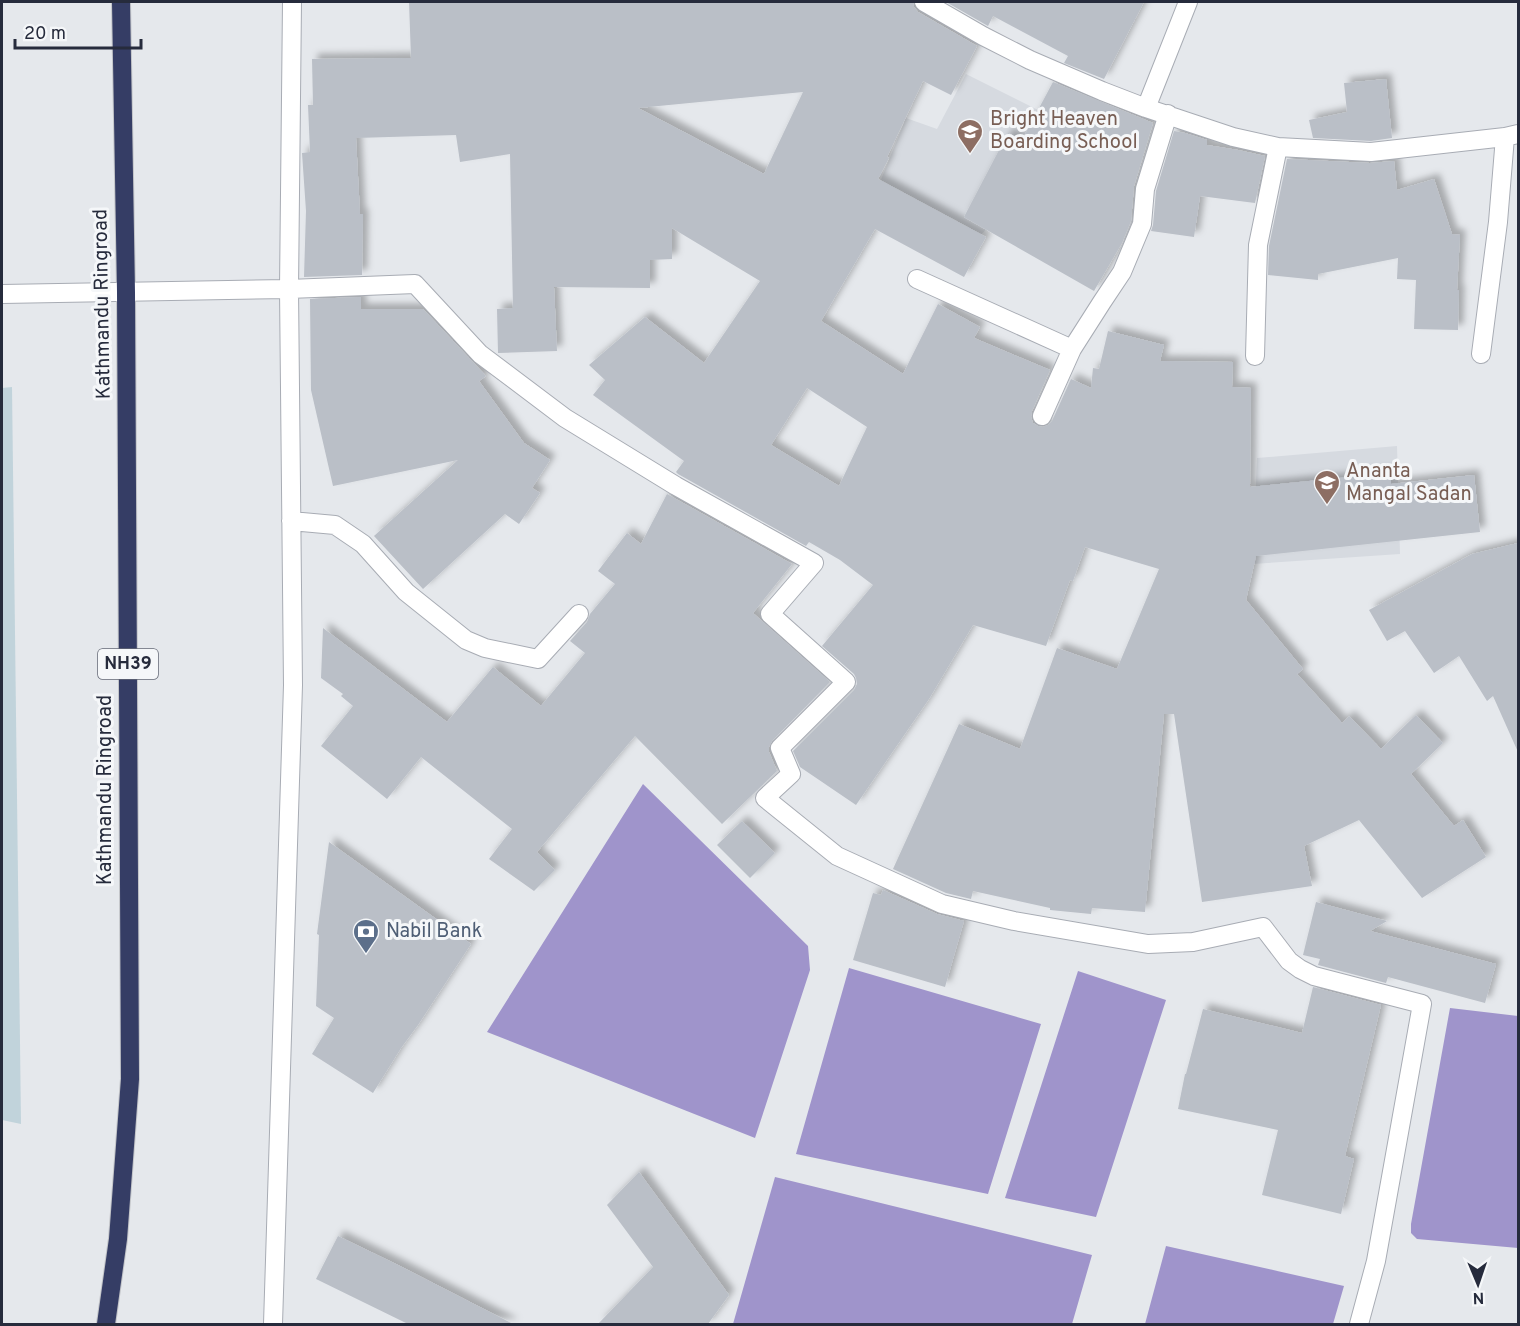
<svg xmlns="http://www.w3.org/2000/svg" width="1520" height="1326" viewBox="0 0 1520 1326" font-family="Overpass,sans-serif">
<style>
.built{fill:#d6dae0}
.green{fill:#c1d3db}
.water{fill:#9f94cb}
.building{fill:#babfc7;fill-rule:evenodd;filter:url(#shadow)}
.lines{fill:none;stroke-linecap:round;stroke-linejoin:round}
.minor-casing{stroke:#a8acb4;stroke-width:20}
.highway-casing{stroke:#c2c4c8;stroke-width:20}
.minor{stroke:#fff;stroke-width:18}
.highway{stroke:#353d65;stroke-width:18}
.labels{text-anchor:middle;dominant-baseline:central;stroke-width:6;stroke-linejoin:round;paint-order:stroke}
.shield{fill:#f5f7f9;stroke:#646875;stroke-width:1.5}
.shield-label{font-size:18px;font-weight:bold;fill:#262b3c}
.education-label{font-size:20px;fill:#785e54;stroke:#f5f7f9;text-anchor:start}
.street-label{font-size:20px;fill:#262b3c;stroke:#f5f7f9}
.service-label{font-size:20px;fill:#4e5e75;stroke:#f5f7f9;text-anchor:start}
</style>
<defs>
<filter id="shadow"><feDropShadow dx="5.5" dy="-5.5" stdDeviation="3" flood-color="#0004"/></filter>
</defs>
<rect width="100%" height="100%" fill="#e5e8ec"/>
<!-- built -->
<path class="built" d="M 966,74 L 1066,124 L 1036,181 L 956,259 L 869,209 L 906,118 L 937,129 Z
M 1397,446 L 1400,554 L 1253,564 L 1257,458 Z"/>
<!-- green -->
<path class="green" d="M 12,387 L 21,1124 L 2,1120 L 2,388 Z"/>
<!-- water -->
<path class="water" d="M 643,784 L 808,946 L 810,970 L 755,1138 L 487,1032 Z
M 849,968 L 1041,1024 L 988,1194 L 796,1154 Z
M 1078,971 L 1166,1000 L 1096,1217 L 1005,1198 Z
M 1450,1008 L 1518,1016 L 1518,1248 L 1417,1239 L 1411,1233 L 1411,1224 Z
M 775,1177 L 1092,1255 L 1072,1324 L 733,1324 Z
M 1166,1246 L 1344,1286 L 1333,1324 L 1145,1324 Z"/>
<!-- building -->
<path class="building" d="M 409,2 L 913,2 L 914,7 L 918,12 L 977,46 L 951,95 L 923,81 L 887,157 L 889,158 L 878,179 L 986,237 L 964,277 L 875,229 L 821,321 L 903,374 L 938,304 L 980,327 L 974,338 L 1050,370 L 1032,411 L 1031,417 L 1033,423 L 1038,426 L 1043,427 L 1048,425 L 1052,421 L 1071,379 L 1091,388 L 1093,368 L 1099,369 L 1108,331 L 1164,345 L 1160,361 L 1233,362 L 1232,387 L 1251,388 L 1250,487 L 1390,473 L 1391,484 L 1474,475 L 1480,532 L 1256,556 L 1246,600 L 1303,669 L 1297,674 L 1342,723 L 1349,716 L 1381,749 L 1416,715 L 1443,743 L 1411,774 L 1454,826 L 1463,820 L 1486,857 L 1422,898 L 1359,820 L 1304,846 L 1312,886 L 1202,902 L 1174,714 L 1164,714 L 1145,912 L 1092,908 L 1091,914 L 1050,910 L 1050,908 L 973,891 L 971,899 L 946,893 L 893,869 L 959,724 L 1020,749 L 1057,648 L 1117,669 L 1159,569 L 1085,547 L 1073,581 L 1070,580 L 1046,646 L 973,625 L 929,699 L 856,805 L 800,767 L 793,751 L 854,690 L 857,684 L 856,678 L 854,674 L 822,646 L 873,585 L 840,560 L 809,542 L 806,546 L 678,474 L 676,472 L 684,461 L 593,395 L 605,380 L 589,365 L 645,317 L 704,363 L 760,281 L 672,228 L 672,259 L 650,260 L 650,288 L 554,287 L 557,351 L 498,353 L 497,309 L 513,308 L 510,154 L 460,162 L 456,135 L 356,138 L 360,214 L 363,214 L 362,275 L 304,277 L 306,211 L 302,153 L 310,152 L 308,105 L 313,105 L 312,59 L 411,58 ZM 803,92 L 764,174 L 638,108 ZM 807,388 L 867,427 L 839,486 L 771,445 Z
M 946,2 L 1144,2 L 1104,79 L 1064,63 L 1068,56 L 993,16 L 988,26 Z
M 1386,79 L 1392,138 L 1371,141 L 1313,138 L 1309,120 L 1347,112 L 1344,83 Z
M 1053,82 L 1153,123 L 1134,186 L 1131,221 L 1122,243 L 1094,291 L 964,217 L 1008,133 L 1022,140 Z
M 1174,131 L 1185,133 L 1207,140 L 1207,145 L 1238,150 L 1265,156 L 1255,203 L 1200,196 L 1194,237 L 1151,231 L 1153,225 L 1156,191 Z
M 1287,159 L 1370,163 L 1394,161 L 1397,190 L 1434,179 L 1452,234 L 1460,235 L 1457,290 L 1459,290 L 1458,330 L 1414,329 L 1416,280 L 1397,279 L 1398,258 L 1318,274 L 1318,280 L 1268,275 L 1269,246 Z
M 361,297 L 361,309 L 423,309 L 486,376 L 479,381 L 524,443 L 550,460 L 532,488 L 540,493 L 519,524 L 505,514 L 423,589 L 374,536 L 458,460 L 333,486 L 311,390 L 310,299 Z
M 667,494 L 792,564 L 753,613 L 830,682 L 772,741 L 769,747 L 769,752 L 777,771 L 722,824 L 635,736 L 537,852 L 555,870 L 534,891 L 489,859 L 512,829 L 421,757 L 387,799 L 321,746 L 353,706 L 341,696 L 343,694 L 321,678 L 323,628 L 447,722 L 493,667 L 541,706 L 585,653 L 570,641 L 587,622 L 590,614 L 615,584 L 598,571 L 627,533 L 641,544 Z
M 1518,543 L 1518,752 L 1493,696 L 1487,701 L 1459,656 L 1434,673 L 1405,631 L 1387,641 L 1369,610 L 1472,554 Z
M 742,821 L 775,853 L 750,878 L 717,845 Z
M 329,842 L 471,944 L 418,1025 L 401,1048 L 373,1093 L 312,1054 L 334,1018 L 316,1006 L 319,935 L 317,934 Z
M 883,890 L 937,914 L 964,921 L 945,987 L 853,960 L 873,893 L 881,895 Z
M 1316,902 L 1387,921 L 1370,931 L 1496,964 L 1485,1003 L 1388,977 L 1386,983 L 1318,965 L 1320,959 L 1303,955 Z
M 1313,987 L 1381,1005 L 1345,1156 L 1354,1159 L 1341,1214 L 1262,1195 L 1278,1130 L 1178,1109 L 1185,1074 L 1186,1074 L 1203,1009 L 1302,1033 Z
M 639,1172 L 729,1295 L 708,1324 L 598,1324 L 653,1267 L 607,1205 Z
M 338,1236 L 398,1265 L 513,1324 L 408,1324 L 316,1279 Z"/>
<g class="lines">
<defs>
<path id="minor" d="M 924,2 L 983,36 L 1030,60 L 1102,91 L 1146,108 L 1233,137 L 1278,147
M 1146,108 L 1188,2
M 917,279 L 1072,349
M 2,294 L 289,289 L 415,284 L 480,354 L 565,418 L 676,486 L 814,563 L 770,614 L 846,682 L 780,748 L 791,774 L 765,798 L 837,856 L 942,904 L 1014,921 L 1148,944 L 1193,942 L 1263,927 L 1289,961 L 1300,969 L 1314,976 L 1422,1004 L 1376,1261 L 1359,1324
M 1481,354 L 1498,222 L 1505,137 L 1518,134
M 1255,356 L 1258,245 L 1278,147 L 1371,152 L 1505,137
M 1042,416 L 1072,349 L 1102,302 L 1122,272 L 1142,224 L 1145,189 L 1168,114
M 291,521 L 335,525 L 363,544 L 406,592 L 466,640 L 485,648 L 538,659 L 579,614
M 273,1324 L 293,685 L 289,289 L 292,2"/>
<path id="highway" d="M 106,1324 L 118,1239 L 130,1079 L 126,292 L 121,2"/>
</defs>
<!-- minor casing -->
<use href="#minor" class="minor-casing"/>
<!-- highway casing -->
<use href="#highway" class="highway-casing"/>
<!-- minor -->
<use href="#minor" class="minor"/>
<!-- highway -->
<use href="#highway" class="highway"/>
</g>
<!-- icons -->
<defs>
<symbol id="school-pin" viewBox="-11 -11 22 30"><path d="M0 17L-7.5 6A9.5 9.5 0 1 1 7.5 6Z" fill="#8d6e63" stroke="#f5f7f9"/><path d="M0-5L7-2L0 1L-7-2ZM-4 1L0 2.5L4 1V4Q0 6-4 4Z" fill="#fff"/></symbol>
<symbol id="bank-pin" viewBox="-11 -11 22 30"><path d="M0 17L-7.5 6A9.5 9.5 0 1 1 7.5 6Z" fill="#5c6f8a" stroke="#f5f7f9"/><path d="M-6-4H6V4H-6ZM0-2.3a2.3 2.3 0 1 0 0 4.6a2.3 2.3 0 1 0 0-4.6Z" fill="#fff"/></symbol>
</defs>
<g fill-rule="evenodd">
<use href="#school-pin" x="955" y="117" width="30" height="40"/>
<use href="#school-pin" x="1312" y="468" width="30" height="40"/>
<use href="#bank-pin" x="351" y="917" width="30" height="40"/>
</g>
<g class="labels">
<!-- shield labels -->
<rect class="shield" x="98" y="649" width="60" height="30" rx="4.5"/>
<g class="shield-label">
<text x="128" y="664">NH39</text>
</g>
<!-- education labels -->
<g class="education-label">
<text x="990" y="120">Bright Heaven<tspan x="990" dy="23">Boarding School</tspan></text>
<text x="1346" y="472">Ananta<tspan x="1346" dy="23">Mangal Sadan</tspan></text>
</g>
<!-- street labels -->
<g class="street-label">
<text transform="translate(103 304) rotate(-91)">Kathmandu Ringroad</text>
<text transform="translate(106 790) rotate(-90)">Kathmandu Ringroad</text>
</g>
<!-- service labels -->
<g class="service-label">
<text x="386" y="932">Nabil Bank</text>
</g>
</g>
<!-- border -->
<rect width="1520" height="1326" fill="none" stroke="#262b3c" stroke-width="6"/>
<!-- north arrow -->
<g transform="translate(1478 1284) rotate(178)" stroke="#f5f7f9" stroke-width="4.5" paint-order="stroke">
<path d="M0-4.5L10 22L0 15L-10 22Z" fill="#262b3c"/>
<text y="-9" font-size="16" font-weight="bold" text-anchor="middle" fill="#262b3c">N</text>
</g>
<!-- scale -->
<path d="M15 39v9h126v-9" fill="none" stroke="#262b3c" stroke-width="3"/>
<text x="24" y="39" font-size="18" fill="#262b3c" stroke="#f5f7f9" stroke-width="4.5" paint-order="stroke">20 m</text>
</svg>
